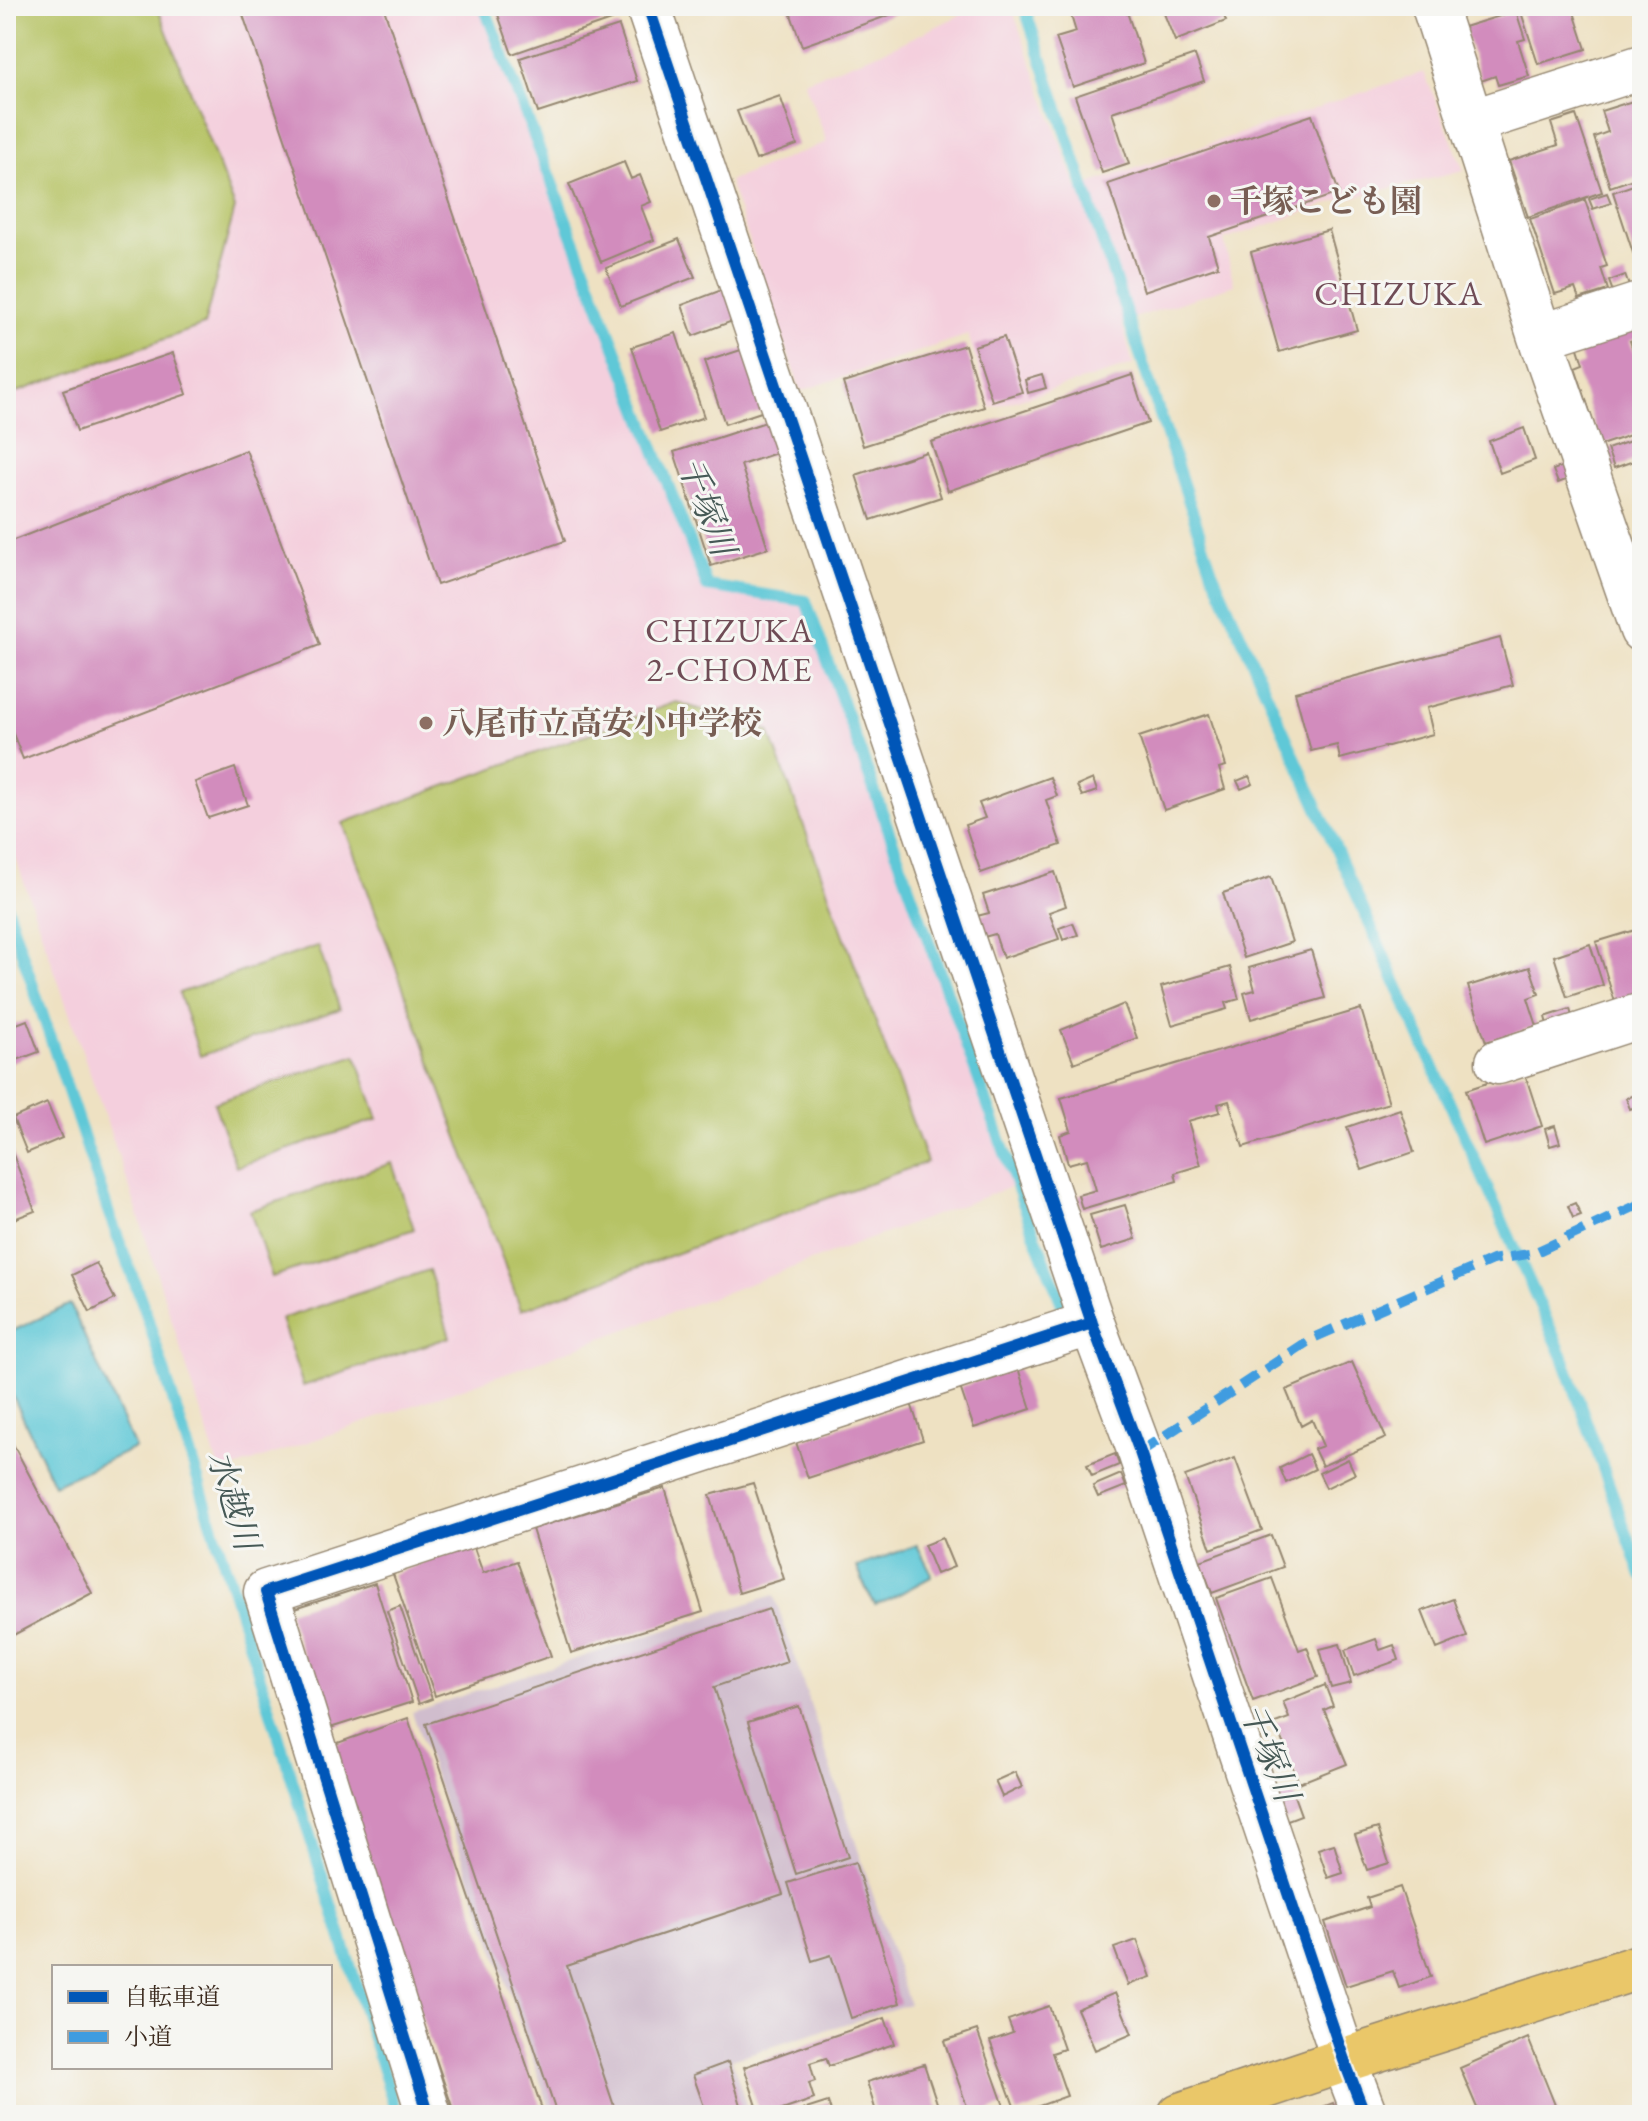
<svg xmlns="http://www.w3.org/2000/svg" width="1648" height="2121" viewBox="0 0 1648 2121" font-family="'EB Garamond','Noto Serif JP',serif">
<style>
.built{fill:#f4cfdd}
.industrial{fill:#d0bdcd}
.green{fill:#b6c365;stroke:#787642;stroke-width:2}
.water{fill:#5ec8d7;stroke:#4c797a;stroke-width:2}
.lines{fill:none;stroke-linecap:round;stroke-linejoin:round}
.stream{stroke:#5ec8d7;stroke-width:12}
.building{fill:#d28cbd}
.minor-casing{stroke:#948670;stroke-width:47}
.highway-casing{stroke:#948670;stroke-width:47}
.minor{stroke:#fff;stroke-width:44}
.highway{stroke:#eac769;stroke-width:44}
.quiet{stroke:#3f9ce0;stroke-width:10;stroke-dasharray:20 10;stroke-linecap:butt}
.cycleway-casing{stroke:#f6f6f2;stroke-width:17}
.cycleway{stroke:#0057b8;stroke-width:12}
.education-dot{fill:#8d6e63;stroke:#f6f6f2;stroke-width:3}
.labels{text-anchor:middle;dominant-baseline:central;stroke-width:6;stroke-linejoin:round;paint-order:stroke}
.education-label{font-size:32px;font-weight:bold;fill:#785e54;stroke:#f6f6f2;text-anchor:start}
.neighbourhood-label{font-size:34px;letter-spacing:2px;fill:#704c56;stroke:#f6f6f2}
.water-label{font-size:34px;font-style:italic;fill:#465956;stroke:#f6f6f2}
</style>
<rect width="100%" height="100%" fill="#f6f6f2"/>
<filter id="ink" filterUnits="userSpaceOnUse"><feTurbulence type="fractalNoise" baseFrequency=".0125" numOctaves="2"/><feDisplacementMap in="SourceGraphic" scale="16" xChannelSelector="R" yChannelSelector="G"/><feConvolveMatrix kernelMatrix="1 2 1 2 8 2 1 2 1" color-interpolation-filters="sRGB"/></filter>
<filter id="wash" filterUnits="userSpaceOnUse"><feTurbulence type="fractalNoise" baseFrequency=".006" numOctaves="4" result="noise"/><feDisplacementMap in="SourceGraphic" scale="32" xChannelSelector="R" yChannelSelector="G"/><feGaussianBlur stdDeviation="1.8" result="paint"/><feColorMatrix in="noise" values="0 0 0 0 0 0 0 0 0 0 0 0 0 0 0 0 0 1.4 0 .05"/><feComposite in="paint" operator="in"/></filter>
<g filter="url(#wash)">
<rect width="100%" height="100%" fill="#eee1c2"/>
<!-- built -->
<path class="built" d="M 6,6 L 484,6 L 707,585 L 806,601 L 808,616 L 1011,1187 L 537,1362 L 220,1473 L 133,1198 L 6,830 Z
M 979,6 L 1011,6 L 1077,188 L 1424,72 L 1464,171 L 1336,201 L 1224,240 L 1234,285 L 1122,322 L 1133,365 L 991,408 L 968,335 L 801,391 L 729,181 L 827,142 L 804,81 L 891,48 Z"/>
<!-- industrial -->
<path class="industrial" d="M 774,1595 L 909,2004 L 732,2059 L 749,2115 L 552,2115 L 412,1712 Z"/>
<!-- green -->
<path class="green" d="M 6,6 L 157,6 L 235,208 L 204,325 L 6,396 Z
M 676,702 L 769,731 L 927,1162 L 521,1310 L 343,823 Z
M 318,946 L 340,1009 L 200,1056 L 179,993 Z
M 356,1055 L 378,1119 L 236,1167 L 214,1103 Z
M 392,1163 L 414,1229 L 272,1277 L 250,1211 Z
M 429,1270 L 450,1337 L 303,1386 L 281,1319 Z"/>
<!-- water -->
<path class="water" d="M 70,1304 L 135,1448 L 54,1485 L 6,1381 L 6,1334 Z
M 917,1545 L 930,1570 L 931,1577 L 886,1601 L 875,1604 L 867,1591 L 857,1567 Z"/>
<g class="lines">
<!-- stream -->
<path class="stream" d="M 484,6 L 707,586 L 806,601 L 1031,1225 L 1069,1322
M 1024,6 L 1212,571 L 1563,1357 L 1642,1576
M 6,905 L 108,1211 L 145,1310 L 397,2115"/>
</g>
<g id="blocks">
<!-- building -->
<path class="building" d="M 240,6 L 383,6 L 565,541 L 437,585 Z
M 495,6 L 619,6 L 622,16 L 512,54 Z
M 788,6 L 915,6 L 802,46 Z
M 1068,6 L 1125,6 L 1144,63 L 1073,87 L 1056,38 L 1076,32 Z
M 1161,6 L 1220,6 L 1226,21 L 1175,41 Z
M 1253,6 L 1290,6 L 1258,18 Z
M 1519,6 L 1572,6 L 1586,49 L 1538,64 Z
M 1516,11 L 1525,39 L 1518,41 L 1529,76 L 1498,85 L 1495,76 L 1481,81 L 1464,27 Z
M 619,26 L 637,81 L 538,113 L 520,58 Z
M 1195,55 L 1204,81 L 1112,112 L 1129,164 L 1102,173 L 1075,96 Z
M 780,96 L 797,145 L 756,160 L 737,111 Z
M 1642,98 L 1642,176 L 1610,187 L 1594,137 L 1608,132 L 1601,111 Z
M 1312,115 L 1339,193 L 1209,237 L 1218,266 L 1144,291 L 1108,184 Z
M 1576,115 L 1602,192 L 1528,217 L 1509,161 L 1558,145 L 1551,123 Z
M 624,162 L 631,179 L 640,175 L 651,202 L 641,206 L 654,240 L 601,262 L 569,184 Z
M 1642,182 L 1642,277 L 1641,277 L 1613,192 Z
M 1607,193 L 1611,203 L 1593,209 L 1589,199 Z
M 1585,200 L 1607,266 L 1601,268 L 1608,290 L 1579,299 L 1575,288 L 1555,294 L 1530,219 Z
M 1329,230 L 1357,330 L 1279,352 L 1251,252 Z
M 679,239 L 695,277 L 621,306 L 606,268 Z
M 1625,275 L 1629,286 L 1613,292 L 1609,281 Z
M 727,288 L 738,319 L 693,336 L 682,305 Z
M 1633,323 L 1639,338 L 1630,341 L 1642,376 L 1642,431 L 1601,445 L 1575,367 L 1583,364 L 1576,342 Z
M 676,333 L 704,417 L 660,432 L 632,347 Z
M 1004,337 L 1022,392 L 992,401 L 974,346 Z
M 965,345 L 984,407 L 863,446 L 843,383 Z
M 747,348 L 767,410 L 725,424 L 704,362 Z
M 173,353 L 187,394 L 77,431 L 63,390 Z
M 1042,375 L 1046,388 L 1028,393 L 1025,380 Z
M 1132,375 L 1148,423 L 948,491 L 931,442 Z
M 775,419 L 785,450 L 741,465 L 768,548 L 711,566 L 674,452 Z
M 1524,428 L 1535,460 L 1500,473 L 1489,441 Z
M 1642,437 L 1642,458 L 1614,468 L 1607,449 Z
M 246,450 L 320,645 L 23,759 L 6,716 L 6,543 Z
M 926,452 L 941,497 L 871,520 L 856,475 Z
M 1568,464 L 1574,477 L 1558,483 L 1553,470 Z
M 1500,638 L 1513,685 L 1427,708 L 1433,734 L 1340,759 L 1337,745 L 1311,751 L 1295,692 Z
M 1209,714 L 1226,766 L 1219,768 L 1225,789 L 1164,810 L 1139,737 Z
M 235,768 L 248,805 L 208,818 L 195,782 Z
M 1249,776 L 1253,784 L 1241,789 L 1237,781 Z
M 1050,777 L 1057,796 L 1046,800 L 1061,845 L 981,873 L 965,825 L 985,818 L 979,803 Z
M 1093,779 L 1097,791 L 1082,796 L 1077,786 Z
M 1055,872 L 1066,906 L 1049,912 L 1059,939 L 1003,958 L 995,934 L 984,937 L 977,916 L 989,913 L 983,895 Z
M 1271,877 L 1292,942 L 1244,958 L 1223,893 Z
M 1073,923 L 1078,935 L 1063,940 L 1059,928 Z
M 1642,928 L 1642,993 L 1615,1002 L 1596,942 Z
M 1590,944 L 1603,985 L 1567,997 L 1554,956 Z
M 1311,950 L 1325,998 L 1251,1019 L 1244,993 L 1255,990 L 1249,968 Z
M 1230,967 L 1239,999 L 1225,1003 L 1227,1009 L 1172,1025 L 1161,987 Z
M 1530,967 L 1539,994 L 1528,998 L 1537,1026 L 1486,1042 L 1468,986 Z
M 1124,1004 L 1137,1038 L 1074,1063 L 1061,1030 Z
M 1361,1009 L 1389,1103 L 1243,1147 L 1229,1101 L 1218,1104 L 1220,1112 L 1188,1121 L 1201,1165 L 1175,1173 L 1177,1181 L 1082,1209 L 1078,1195 L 1096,1190 L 1087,1159 L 1068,1164 L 1060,1135 L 1071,1131 L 1061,1098 Z
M 1570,1009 L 1573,1020 L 1548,1028 L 1545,1017 Z
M 27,1020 L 39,1052 L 6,1064 L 6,1028 Z
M 1524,1071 L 1542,1126 L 1484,1145 L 1466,1090 Z
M 1642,1092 L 1642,1105 L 1630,1109 L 1626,1098 Z
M 47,1103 L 62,1138 L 27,1153 L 13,1118 Z
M 1400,1109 L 1414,1152 L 1362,1170 L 1347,1127 Z
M 1555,1126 L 1560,1143 L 1550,1146 L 1545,1129 Z
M 6,1137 L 35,1211 L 6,1222 Z
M 1575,1203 L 1581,1215 L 1573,1218 L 1568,1206 Z
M 1125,1205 L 1136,1239 L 1101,1250 L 1090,1215 Z
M 96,1263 L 115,1299 L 90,1312 L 72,1275 Z
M 1352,1362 L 1386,1438 L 1322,1466 L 1314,1449 L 1323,1446 L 1312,1420 L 1301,1426 L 1286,1390 Z
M 1018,1368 L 1031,1409 L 974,1428 L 960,1387 Z
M 911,1403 L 923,1440 L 808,1478 L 796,1442 Z
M 6,1431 L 92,1593 L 6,1639 Z
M 1115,1454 L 1119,1465 L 1092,1476 L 1087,1465 Z
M 1308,1454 L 1315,1469 L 1286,1483 L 1280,1468 Z
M 1235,1458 L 1262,1530 L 1211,1549 L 1185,1476 Z
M 1348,1459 L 1355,1474 L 1326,1488 L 1319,1473 Z
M 1121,1474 L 1126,1486 L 1098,1497 L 1093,1486 Z
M 753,1483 L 784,1579 L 739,1593 L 710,1495 Z
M 665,1488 L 703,1612 L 571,1653 L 532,1529 Z
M 1271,1535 L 1283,1567 L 1212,1593 L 1200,1561 Z
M 942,1538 L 954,1567 L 936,1574 L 924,1545 Z
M 473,1545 L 483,1573 L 517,1561 L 551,1656 L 435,1696 L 393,1574 Z
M 1272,1578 L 1299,1650 L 1307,1647 L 1318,1677 L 1253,1701 L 1216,1598 Z
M 375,1583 L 412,1702 L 327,1729 L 288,1611 Z
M 1453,1599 L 1467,1637 L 1437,1649 L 1422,1611 Z
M 400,1606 L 432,1699 L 419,1704 L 387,1611 Z
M 769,1609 L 787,1662 L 714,1687 L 783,1894 L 567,1966 L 617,2115 L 557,2115 L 426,1724 Z
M 1376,1639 L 1380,1650 L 1394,1645 L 1399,1660 L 1354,1676 L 1345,1650 Z
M 1340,1644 L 1351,1683 L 1331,1688 L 1320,1649 Z
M 1325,1685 L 1333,1706 L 1324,1710 L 1347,1764 L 1299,1783 L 1275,1723 L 1289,1718 L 1283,1702 Z
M 799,1706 L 848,1857 L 796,1874 L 748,1722 Z
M 408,1718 L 544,2115 L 455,2115 L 329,1746 Z
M 1015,1772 L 1022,1787 L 1002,1797 L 995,1781 Z
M 1293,1793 L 1301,1815 L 1285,1821 L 1277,1799 Z
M 1378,1828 L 1389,1863 L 1367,1870 L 1355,1835 Z
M 1334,1844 L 1343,1873 L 1328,1878 L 1318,1849 Z
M 855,1862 L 900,2003 L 851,2018 L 831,1955 L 812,1961 L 788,1883 Z
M 1400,1887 L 1431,1977 L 1399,1988 L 1393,1971 L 1346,1986 L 1325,1922 L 1370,1907 L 1367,1898 Z
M 1137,1940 L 1151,1977 L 1128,1985 L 1114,1948 Z
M 1115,1993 L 1132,2034 L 1095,2050 L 1077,2009 Z
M 1049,2006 L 1064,2049 L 1052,2053 L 1067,2096 L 1017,2114 L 990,2041 L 1013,2033 L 1008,2020 Z
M 885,2018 L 894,2044 L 829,2066 L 826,2058 L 810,2063 L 815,2081 L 809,2083 L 814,2099 L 768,2115 L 760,2115 L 744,2067 Z
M 977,2030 L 1004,2106 L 977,2115 L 970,2115 L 944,2041 Z
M 1528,2038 L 1559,2115 L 1480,2115 L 1460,2068 Z
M 728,2062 L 744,2115 L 707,2115 L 693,2075 Z
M 924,2064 L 941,2115 L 877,2115 L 867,2082 Z
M 828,2102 L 832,2115 L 801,2115 L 800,2111 Z
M 1333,2103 L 1337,2115 L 1302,2115 Z"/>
</g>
</g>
<g filter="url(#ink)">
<use href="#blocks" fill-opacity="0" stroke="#948670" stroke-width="2"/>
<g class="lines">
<defs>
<path id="minor" d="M 648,6 L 1092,1323 L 1140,1452 L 1344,2060 L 1365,2115
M 1434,6 L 1540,337 L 1642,630
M 1471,122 L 1642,67
M 1540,337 L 1642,304
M 1498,1062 L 1642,1015
M 429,2115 L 266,1592 L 1092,1323"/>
<path id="highway" d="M 1180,2115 L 1344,2060 L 1642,1966"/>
</defs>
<!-- minor casing -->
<use href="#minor" class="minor-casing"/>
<!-- highway casing -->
<use href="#highway" class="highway-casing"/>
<!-- minor -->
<use href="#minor" class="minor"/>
<!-- highway -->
<use href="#highway" class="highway"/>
<!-- quiet -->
<path class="quiet" d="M 1140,1452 L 1313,1338 L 1492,1260 L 1534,1253 L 1642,1203"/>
<defs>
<path id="cycleway" d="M 648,6 L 1092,1323 L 1140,1452 L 1344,2060 L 1365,2115
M 429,2115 L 266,1592 L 1092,1323"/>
</defs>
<!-- cycleway casing -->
<use href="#cycleway" class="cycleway-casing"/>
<!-- cycleway -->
<use href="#cycleway" class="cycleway"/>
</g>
</g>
<!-- markers -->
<g class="education-dot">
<circle cx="1214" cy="201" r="8"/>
<circle cx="426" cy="723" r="8"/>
</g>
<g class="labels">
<!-- education labels -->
<g class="education-label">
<text x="1230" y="201">千塚こども園</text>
<text x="442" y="723">八尾市立高安小中学校</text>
</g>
<!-- neighbourhood labels -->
<g class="neighbourhood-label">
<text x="1399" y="293">CHIZUKA</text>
<text x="730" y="630">CHIZUKA<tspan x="730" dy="39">2-CHOME</tspan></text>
</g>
<!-- water labels -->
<g class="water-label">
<text transform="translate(707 506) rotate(69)">千塚川</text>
<text transform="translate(234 1500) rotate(73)">水越川</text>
<text transform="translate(1270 1752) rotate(68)">千塚川</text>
</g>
</g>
<!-- margin -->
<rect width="1648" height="2121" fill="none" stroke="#f6f6f2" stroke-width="32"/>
<!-- legend -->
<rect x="52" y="1965" width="280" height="104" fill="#f6f6f2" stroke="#aba49d" stroke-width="2"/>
<rect x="68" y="1991" width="40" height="12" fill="#0057b8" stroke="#aba49d" stroke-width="2"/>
<text x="124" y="2005" font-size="24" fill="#3b2a1e">自転車道</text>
<rect x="68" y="2031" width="40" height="12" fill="#3f9ce0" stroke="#aba49d" stroke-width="2"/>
<text x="124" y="2045" font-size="24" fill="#3b2a1e">小道</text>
</svg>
